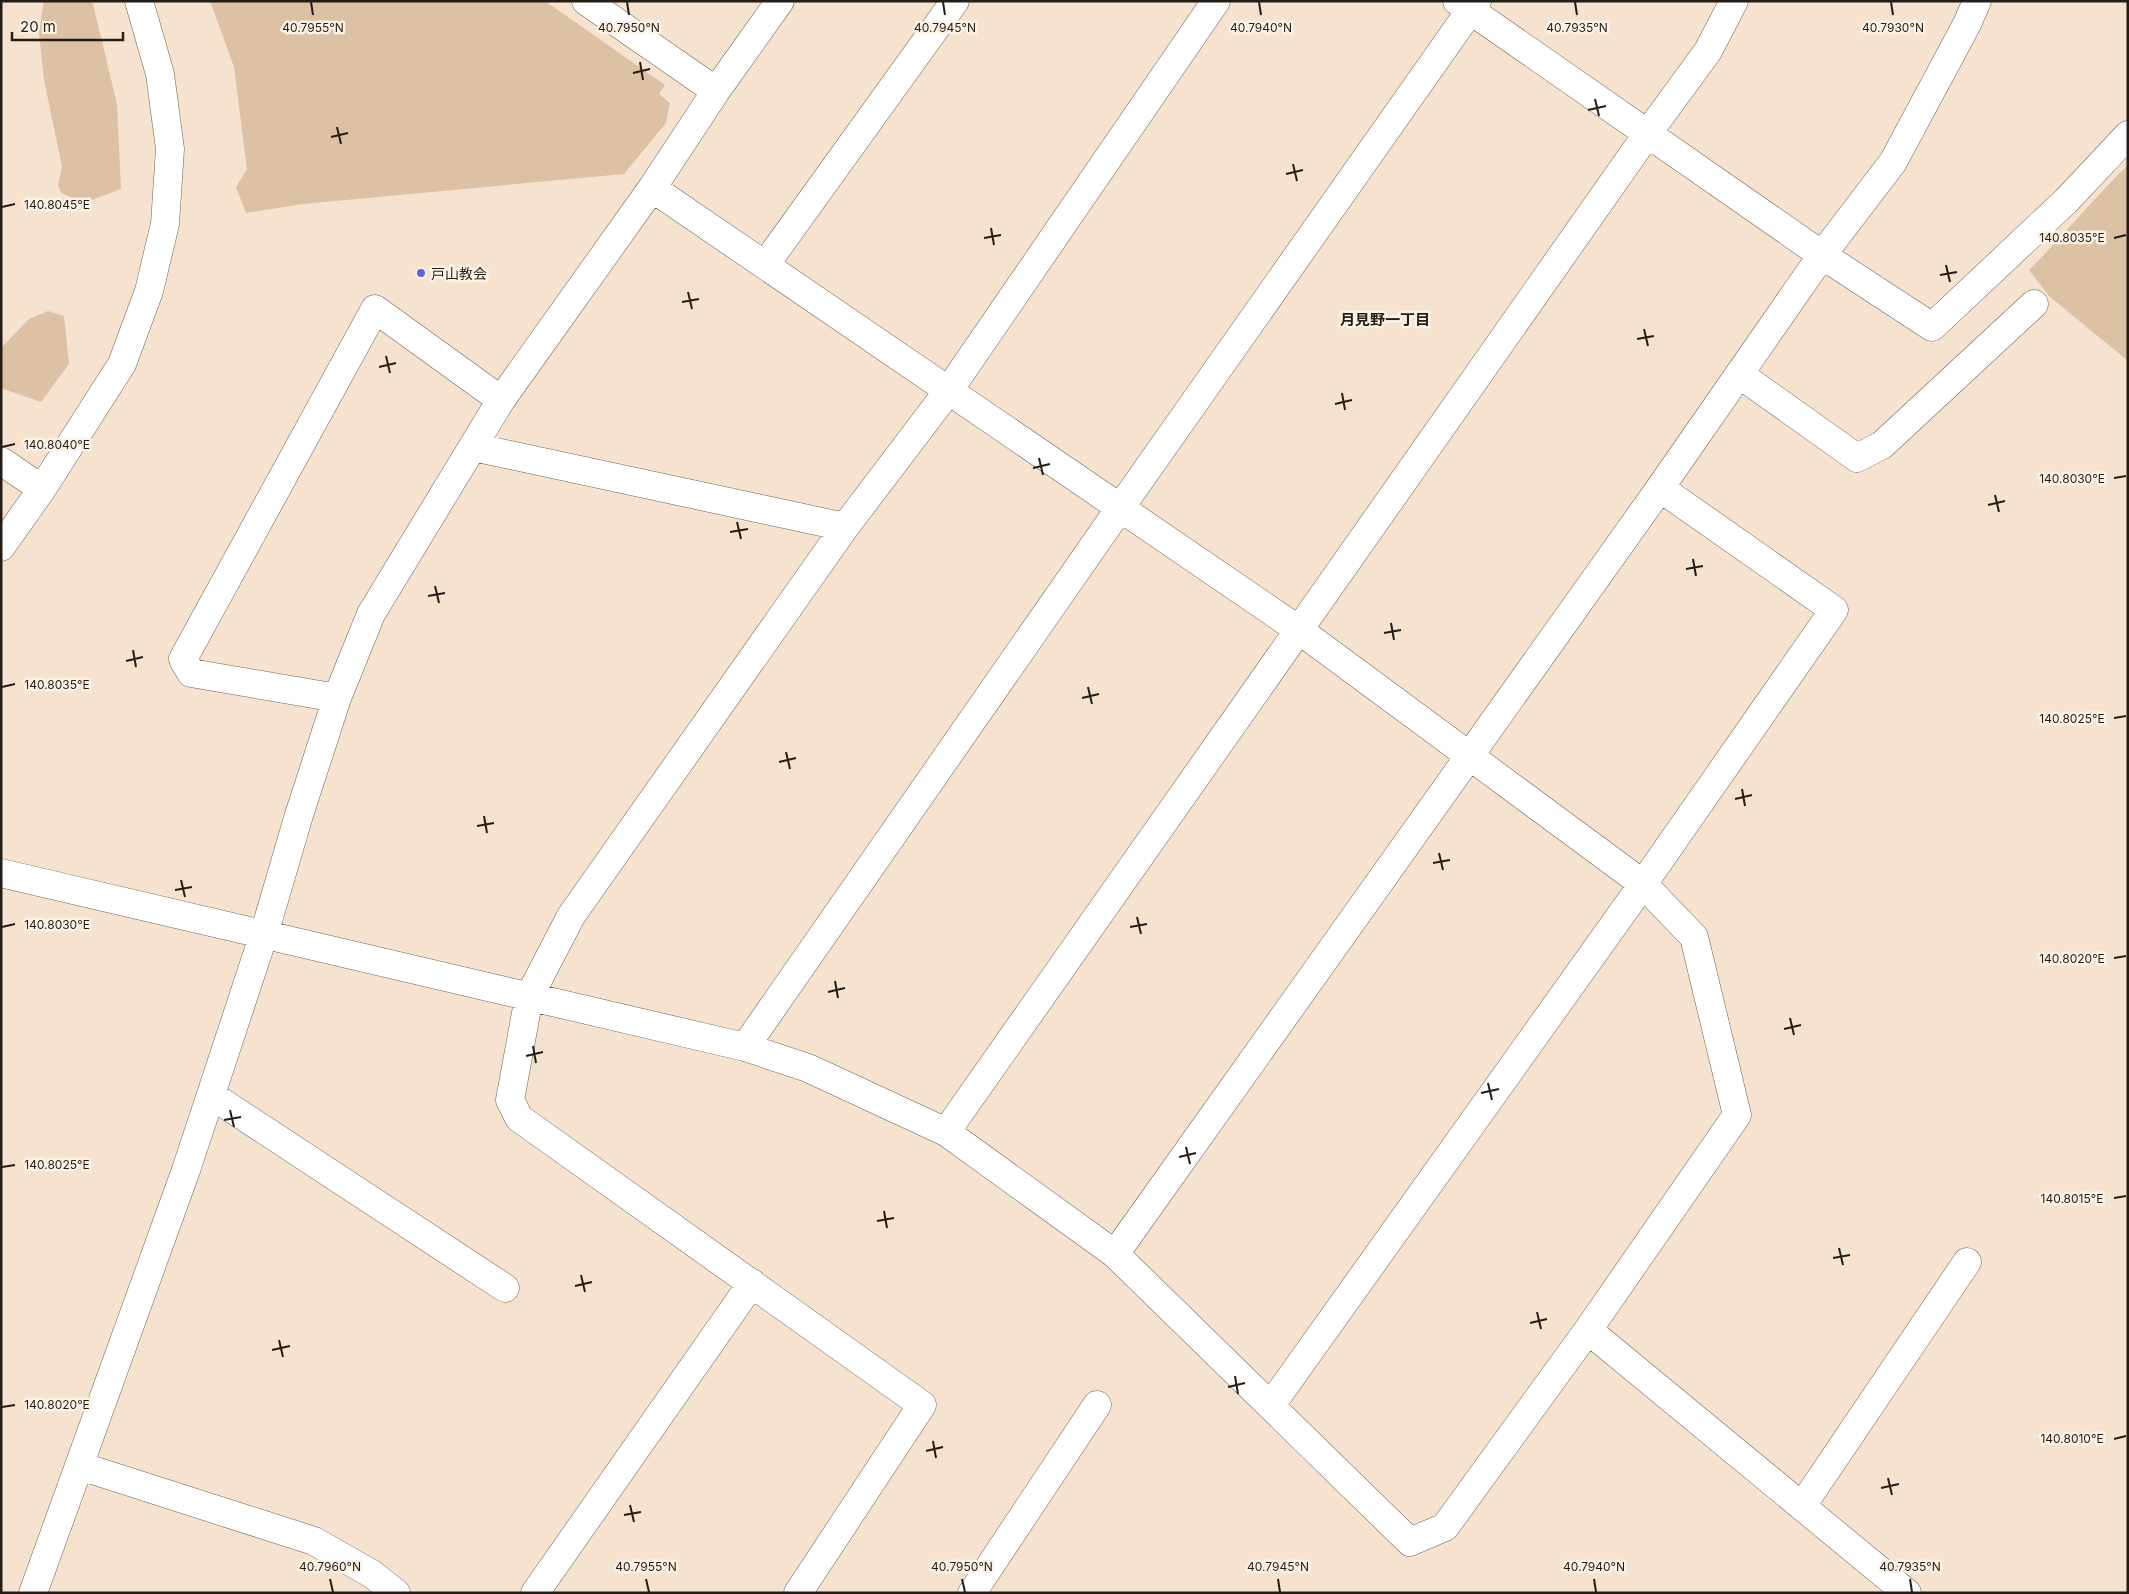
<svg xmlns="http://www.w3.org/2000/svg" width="2129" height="1594" viewBox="0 0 2129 1594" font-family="Inter,'Noto Sans JP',sans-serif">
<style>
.green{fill:#dcc1a5}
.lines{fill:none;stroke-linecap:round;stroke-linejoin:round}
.minor-casing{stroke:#716151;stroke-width:29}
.minor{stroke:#fff;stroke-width:28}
.ticks{fill:none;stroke:#241d16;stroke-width:2}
.poi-dot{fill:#6263dc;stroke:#fdf2e6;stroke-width:2}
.labels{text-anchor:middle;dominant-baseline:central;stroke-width:5;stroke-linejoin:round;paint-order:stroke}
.poi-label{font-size:14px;fill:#241d16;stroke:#fdf2e6;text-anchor:start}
.neighbourhood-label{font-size:15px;font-weight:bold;fill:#241d16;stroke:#fdf2e6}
.ticks-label{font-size:12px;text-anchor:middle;fill:#241d16;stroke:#fdf2e6;stroke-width:5;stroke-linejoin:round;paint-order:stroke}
</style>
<rect width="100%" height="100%" fill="#f5e3d0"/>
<!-- green -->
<path class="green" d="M 44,1 L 88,1 L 93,4 L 117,104 L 121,189 L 84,203 L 61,193 L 58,185 L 62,167 L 44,80 L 39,33 Z
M 210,1 L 545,1 L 665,85 L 659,94 L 670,103 L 666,123 L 624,174 L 303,204 L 246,213 L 236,187 L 247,169 L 234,67 Z
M 2128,165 L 2128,361 L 2049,296 L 2029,270 C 2063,236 2093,199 2128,165 Z
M 48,311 L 64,316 L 69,364 L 41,402 L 1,388 L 1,348 L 29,319 Z"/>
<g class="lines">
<defs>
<path id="minor" d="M 586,1 L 716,91
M 1457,1 L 1822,255 L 1932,327 L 2066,201 L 2128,135
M 765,265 L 955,1
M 1739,374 L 1857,458 L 1882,445 L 2034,304
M 473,447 L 845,527
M 1,461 L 42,489
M 1,547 L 42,489 L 122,364 L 149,291 L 165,224 L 170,149 L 160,74 L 139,1
M 337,698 L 191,673 L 183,659 L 375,309 L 501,400
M 1,873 L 745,1047 L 808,1068 L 946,1132 L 1115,1254 L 1410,1542 L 1445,1527 L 1588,1330 L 1737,1115 L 1694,937 L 1643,884 L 1299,630 L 652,188
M 745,1047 L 1120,508 L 1477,1
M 211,1095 L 505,1288
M 946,1132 L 1648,133 L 1708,51 L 1734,1
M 1115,1254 L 1660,488 L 1822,255 L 1893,162 L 1967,24 L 1977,1
M 1588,1330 L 1907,1593
M 1271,1405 L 1643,884 L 1834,610 L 1660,488
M 80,1466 L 314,1541 L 372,1574 L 396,1593
M 1802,1506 L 1967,1262
M 33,1593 L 186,1170 L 264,934 L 299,815 L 337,698 L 371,614 L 501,400 L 652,188 L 716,91 L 780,1
M 535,1593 L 752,1283
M 798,1593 L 922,1405 L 519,1118 L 510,1100 L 529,997 L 571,916 L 845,527 L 949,390 L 1216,1
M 972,1593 L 1097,1405"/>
</defs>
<!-- minor casing -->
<use href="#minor" class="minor-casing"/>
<!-- minor -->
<use href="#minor" class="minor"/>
</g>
<!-- ticks -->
<path class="ticks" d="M 311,2 L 313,15M 627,2 L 629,15M 943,2 L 945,15M 1259,2 L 1261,15M 1575,2 L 1577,15M 1891,2 L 1893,15M 640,62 L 643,80M 633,73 L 650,69M 1595,99 L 1599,116M 1588,110 L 1606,106M 337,127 L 341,144M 331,137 L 348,133M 1293,164 L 1297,181M 1286,174 L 1303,170M 2,207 L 15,204M 991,228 L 994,245M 984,238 L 1001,235M 2114,238 L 2126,235M 1946,265 L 1950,282M 1940,275 L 1957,272M 688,292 L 692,309M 682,302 L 699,299M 1644,329 L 1648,346M 1637,339 L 1654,336M 386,356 L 390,373M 379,367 L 396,363M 1342,393 L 1345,410M 1335,404 L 1352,400M 2,447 L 15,444M 1039,458 L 1043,475M 1033,468 L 1050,464M 2114,478 L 2126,476M 1995,495 L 1999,512M 1988,505 L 2005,501M 737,522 L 741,539M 730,532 L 748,529M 1693,559 L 1696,576M 1686,569 L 1703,566M 435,586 L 439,603M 428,596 L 445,593M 1391,623 L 1394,640M 1384,633 L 1401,630M 133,650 L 136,667M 126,661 L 143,657M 2,687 L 15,684M 1088,687 L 1092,704M 1082,698 L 1099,694M 2114,718 L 2126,716M 786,752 L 790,769M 779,762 L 796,758M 1742,789 L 1745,806M 1735,799 L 1752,795M 484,816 L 487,833M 477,826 L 494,823M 1439,853 L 1443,870M 1433,863 L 1450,860M 181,880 L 185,897M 175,890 L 192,887M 1137,917 L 1141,934M 2,927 L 15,924M 1130,927 L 1147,924M 2114,958 L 2126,956M 835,981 L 838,998M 828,992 L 845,988M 1790,1018 L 1794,1035M 1784,1029 L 1801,1025M 533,1046 L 536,1063M 526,1056 L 543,1052M 1488,1083 L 1492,1100M 1481,1093 L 1499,1089M 230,1110 L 234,1127M 224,1120 L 241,1117M 1186,1147 L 1190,1164M 1179,1157 L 1196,1153M 2,1167 L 15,1165M 2114,1198 L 2126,1196M 884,1211 L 887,1228M 877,1221 L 894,1218M 1839,1248 L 1843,1265M 1833,1258 L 1850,1255M 581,1275 L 585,1292M 575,1286 L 592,1282M 1537,1312 L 1541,1329M 1530,1323 L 1547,1319M 279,1340 L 283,1357M 272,1350 L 290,1346M 1235,1376 L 1238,1394M 1228,1387 L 1245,1383M 2,1407 L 15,1405M 2114,1439 L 2126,1436M 933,1441 L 936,1458M 926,1451 L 943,1447M 1888,1478 L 1892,1495M 1881,1488 L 1899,1484M 630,1505 L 634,1522M 624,1515 L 641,1512M 330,1579 L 333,1592M 646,1579 L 649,1592M 962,1579 L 965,1592M 1278,1579 L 1280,1592M 1594,1579 L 1596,1592M 1910,1579 L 1912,1592"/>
<!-- markers -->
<circle class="poi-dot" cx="421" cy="273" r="5"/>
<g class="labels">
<!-- poi labels -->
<g class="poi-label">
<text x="431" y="273">戸山教会</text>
</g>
<!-- neighbourhood labels -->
<g class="neighbourhood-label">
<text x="1385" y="319">月見野一丁目</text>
</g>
</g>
<g class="ticks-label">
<text x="313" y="32">40.7955°N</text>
<text x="629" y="32">40.7950°N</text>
<text x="945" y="32">40.7945°N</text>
<text x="1261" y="32">40.7940°N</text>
<text x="1577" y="32">40.7935°N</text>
<text x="1893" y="32">40.7930°N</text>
<text x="57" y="209">140.8045°E</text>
<text x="2072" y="242">140.8035°E</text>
<text x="57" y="449">140.8040°E</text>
<text x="2072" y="483">140.8030°E</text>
<text x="57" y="689">140.8035°E</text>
<text x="2072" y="723">140.8025°E</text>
<text x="57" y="929">140.8030°E</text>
<text x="2072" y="963">140.8020°E</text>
<text x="57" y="1169">140.8025°E</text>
<text x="2072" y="1203">140.8015°E</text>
<text x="57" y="1409">140.8020°E</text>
<text x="2072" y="1443">140.8010°E</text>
<text x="330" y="1571">40.7960°N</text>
<text x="646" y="1571">40.7955°N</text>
<text x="962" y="1571">40.7950°N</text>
<text x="1278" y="1571">40.7945°N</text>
<text x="1594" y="1571">40.7940°N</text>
<text x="1910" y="1571">40.7935°N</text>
</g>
<!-- border -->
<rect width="2129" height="1594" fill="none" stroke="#241d16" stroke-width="5"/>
<!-- scale -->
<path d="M12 32v8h111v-8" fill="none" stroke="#241d16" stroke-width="2.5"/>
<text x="20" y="32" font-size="15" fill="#241d16" stroke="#fdf2e6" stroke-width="4" paint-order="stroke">20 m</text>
</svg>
